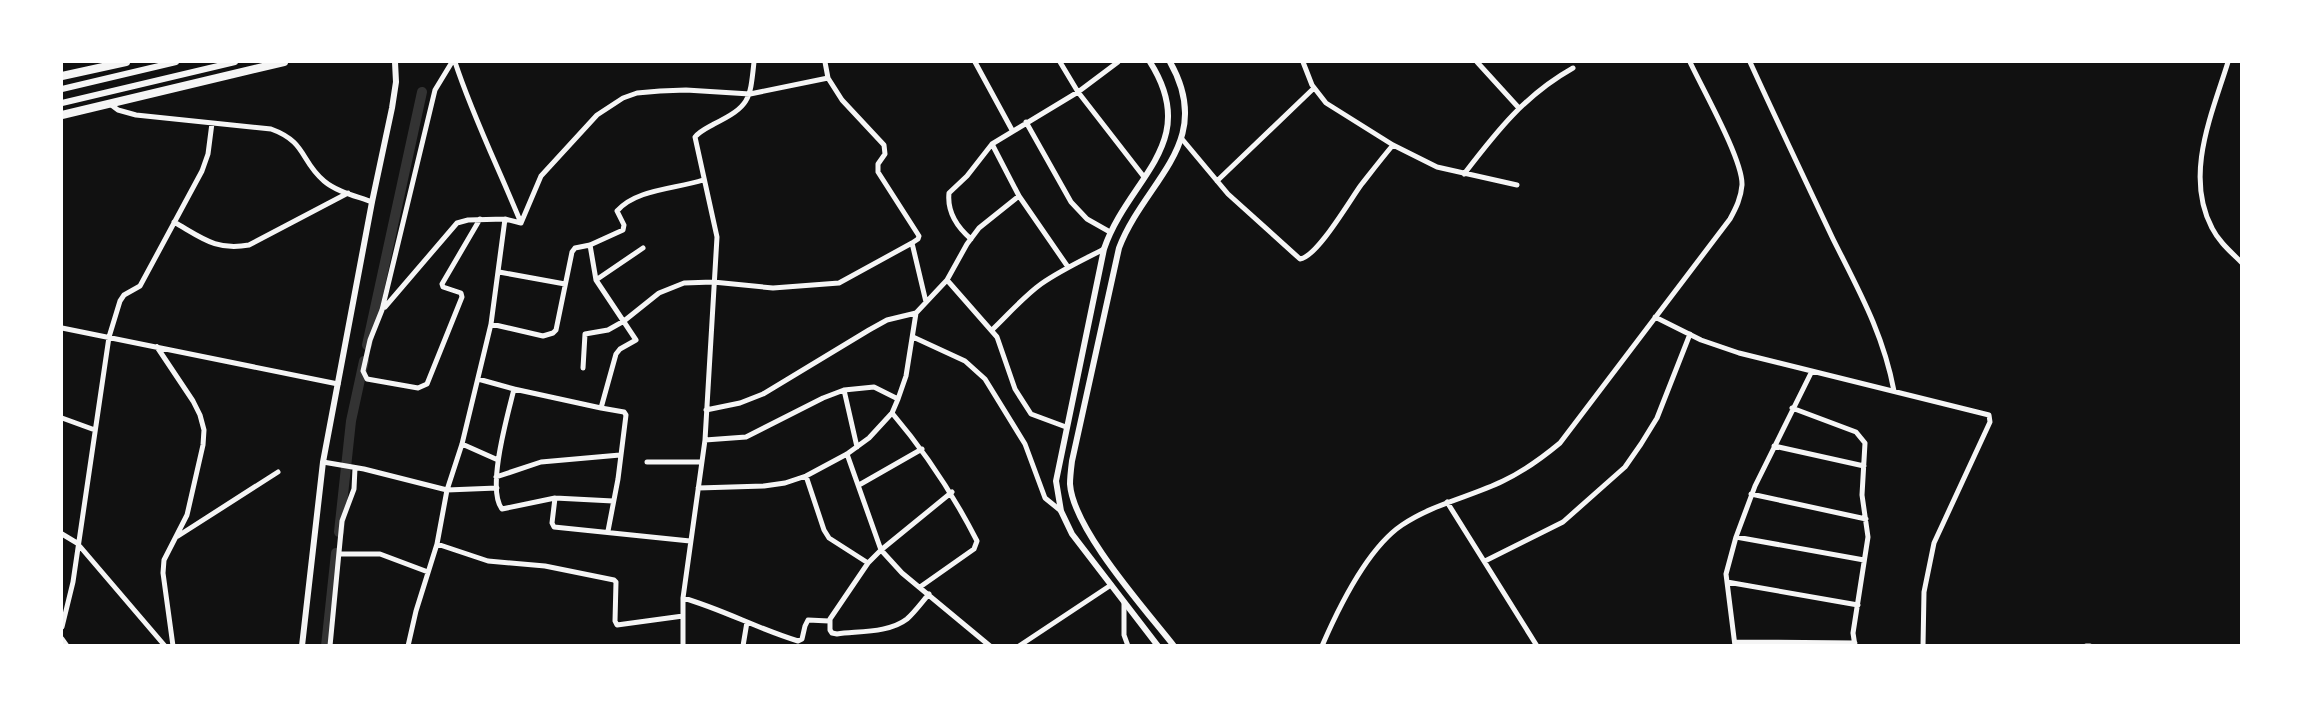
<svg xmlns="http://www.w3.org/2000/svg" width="2303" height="707" viewBox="0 0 2303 707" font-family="Arial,sans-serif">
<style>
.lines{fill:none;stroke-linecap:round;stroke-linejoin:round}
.canal{stroke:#333;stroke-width:10}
.minor{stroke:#f5f5f5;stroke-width:5}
.tertiary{stroke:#f5f5f5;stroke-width:6}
.trunk{stroke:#f5f5f5;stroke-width:8}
</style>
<rect width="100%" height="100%" fill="#111"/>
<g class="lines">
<!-- canal -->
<path class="canal" d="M 367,345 L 422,92
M 339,532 L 351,421 L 364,361
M 326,646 L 336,553"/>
<!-- minor -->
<path class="minor" d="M 452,62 L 435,90 L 382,310 L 370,340 L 363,371 L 367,379 L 418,388 L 427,384 L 462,297 L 461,293 L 443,287 L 442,284 L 480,219
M 455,62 C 473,117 499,169 521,223
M 825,62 L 828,78
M 975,62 L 1012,130
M 1060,62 L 1078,92 L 1144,177
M 1303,62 L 1312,85 L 1326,103 L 1393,145 L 1437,167 L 1517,185
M 1477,62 L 1518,107
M 1750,62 C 1777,121 1805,180 1833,239 C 1859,291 1883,333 1894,391
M 2228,62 C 2212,114 2184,175 2212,228 C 2219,242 2231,252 2242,263
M 110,104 L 118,110 L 136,115 L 271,129 C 307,142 300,161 324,181 C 337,192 356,196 372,202
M 1026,122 L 1071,202 L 1087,219 L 1110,232
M 1182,139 L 1228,194 L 1300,259 C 1317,257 1350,200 1361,185 C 1372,171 1382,158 1393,145
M 1464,174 C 1497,131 1525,95 1573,68
M 1217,181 L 1314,88
M 174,222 C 202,238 216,251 249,245 L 348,193
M 971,239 C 957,227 947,212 949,193 L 967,176 L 992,144
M 590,245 L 596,280 L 636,340 L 620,349 L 616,354 L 601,408 L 624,412 L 626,415 L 618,479 L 608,531
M 1068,267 L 1019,196 L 992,144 L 1078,92 L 1118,62
M 499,272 L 565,284
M 596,280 L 643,248
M 947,280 L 997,337 L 1015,389 L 1031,414 L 1066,427
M 385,307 L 457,223 L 468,220 L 505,219
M 1655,317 L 1701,340 L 1739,353 L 1989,415 L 1990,422 L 1934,543 L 1924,592 L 1923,646
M 491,324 L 543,336 L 553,333 L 556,330 L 572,252 L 575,248 L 590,245 L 623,230 L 624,225 L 617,211 C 636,189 676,189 703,180
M 62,328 L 338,384
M 992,330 C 1008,315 1023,297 1041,284 C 1061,270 1083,260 1104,249
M 913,337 L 965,361 L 985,379 L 1025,444 L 1045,498 L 1061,511
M 157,347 L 193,401 L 200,415 L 204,430 L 203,445 L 187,515 L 164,560 L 163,573 L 173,646
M 583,368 L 585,334 L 608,330 L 624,321 L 659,293 L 684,283 L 713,282 L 773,288 L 839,283 L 912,243
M 478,379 L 514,389 C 508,414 486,489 502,509 L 555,498 L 613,501
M 514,389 L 601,408
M 844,390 L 857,447
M 1792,408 L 1856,432 L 1865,443 L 1862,495 L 1868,537 L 1853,633 L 1855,646
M 706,410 L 740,403 L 763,394 L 869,330 L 887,320 L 916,313
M 892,413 C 926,453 953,494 977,541 L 974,549 L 920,587
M 62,418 L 95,430
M 705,440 L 746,437 L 823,398 L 844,390 L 874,387 L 898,399
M 462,444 L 498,460
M 1774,446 L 1864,466
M 847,454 L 881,550 L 902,573 L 990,646
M 323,462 L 364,469 L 447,490 L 497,488
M 647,462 L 701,462
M 806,476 L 824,530 L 829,538 L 868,563
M 496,477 L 541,462 L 620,455
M 859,485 L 922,449
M 698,488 L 764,486 L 785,483 L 806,476 L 847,454 L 869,438 L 892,413 L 898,399 L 906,376 L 916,313 L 947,280 L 967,244 L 979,228 L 1019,196
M 1751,494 L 1866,519
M 555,498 L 552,523 L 554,527 L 690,541
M 1447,502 L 1537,646
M 62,534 L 77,543 L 165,646
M 178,536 L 278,472
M 1736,537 L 1864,560
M 437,544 L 488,561 L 545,566 L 614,580 L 616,582 L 615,621 L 617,625 L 683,616
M 340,554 L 380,554 L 428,572
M 1485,561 L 1563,522 L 1625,467 L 1641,444 L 1657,418 L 1690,334
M 1727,582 L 1858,605
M 929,594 C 922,602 915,612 907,619 C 889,633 859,631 837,634 L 832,633 L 830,630 L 830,619 L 868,563 L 881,550 L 952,492
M 683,598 C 722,609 758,629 798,641 L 802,639 L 805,626 L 808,620 L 829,621
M 1124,602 L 1124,635 L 1128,646
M 62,627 L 73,582 L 109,337 L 120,301 L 124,295 L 140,286 L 202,171 L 208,154 L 212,123
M 62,639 L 67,646
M 1735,642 L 1855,643
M 330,646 L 342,521 L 354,489 L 355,468
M 408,646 L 416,611 L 437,544 L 447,490 L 462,444 L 491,324 L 505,219 L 521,223 L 541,176 L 597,115 L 623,98 L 637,93 L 660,91 L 686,90 L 750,94 L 828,78 L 842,100 L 884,145 L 885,154 L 878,164 L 878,172 L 919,236 L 918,239 L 912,243 L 926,302
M 683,646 L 683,598 L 705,440 L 717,237 L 695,137 C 700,131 707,128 714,124 C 750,106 750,100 754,62
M 743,646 L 747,622
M 1019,646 L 1111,585
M 1322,646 C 1338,609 1368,548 1402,525 C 1433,504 1470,497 1503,481 C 1524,471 1542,458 1560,443 L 1730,219 C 1736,208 1741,198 1742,185 C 1743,160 1702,88 1690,62
M 1735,646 L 1726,574 L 1736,537 L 1755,486 L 1812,371
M 2086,646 L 2090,646"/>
<!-- tertiary -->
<path class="tertiary" d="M 1150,62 C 1202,144 1128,178 1104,249 L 1056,481 L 1061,511 L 1072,534 L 1158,646
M 1170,62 C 1216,143 1145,180 1119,248 L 1072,461 C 1071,469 1070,477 1070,484 C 1073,529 1145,609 1174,646
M 62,89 L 176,62
M 62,103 L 235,62
M 302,646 L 323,462 L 372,202 L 392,108 L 396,82 L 395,62"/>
<!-- trunk -->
<path class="trunk" d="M 62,76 L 126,62
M 62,115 L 284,62"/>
</g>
<!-- border -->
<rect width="2303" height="707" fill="none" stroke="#ffffff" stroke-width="126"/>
</svg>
